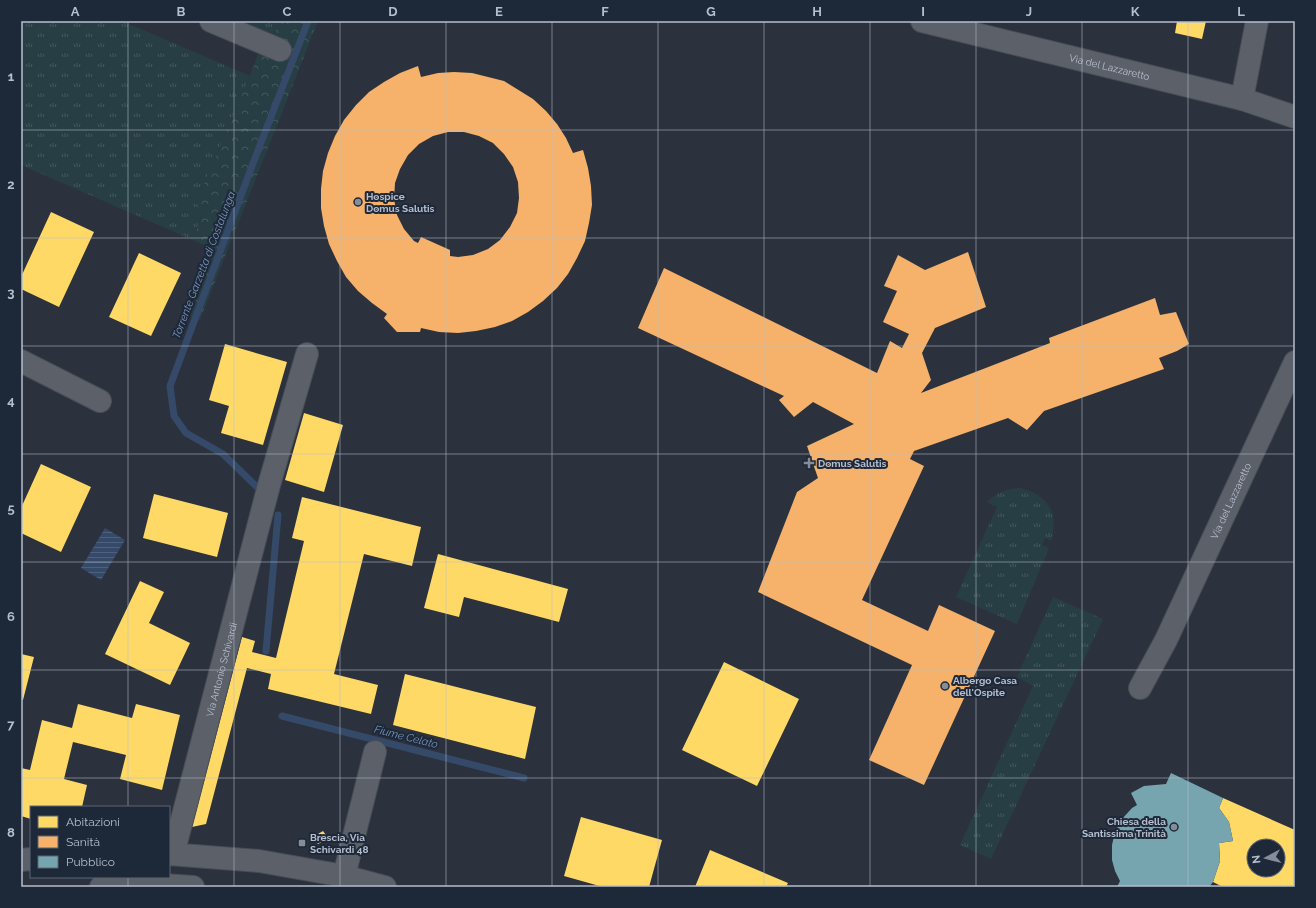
<svg xmlns="http://www.w3.org/2000/svg" width="1316" height="908" viewBox="0 0 1316 908" font-family="Raleway,sans-serif">
<style>
.grass{fill:url(#grass-tufts)}
.forest{fill:url(#forest-crowns)}
.water{fill:url(#water-rules)}
.homes{fill:#ffd966;fill-rule:evenodd}
.health{fill:#f6b26b;fill-rule:evenodd}
.public{fill:#76a5af}
.lines{fill:none;stroke-linecap:round;stroke-linejoin:round}
.stream{stroke:#354969;stroke-width:7}
.minor-casing{stroke:#484d56;stroke-width:24}
.minor{stroke:#5c6169;stroke-width:22}
.grid{fill:none;stroke:#b6becd;stroke-width:1;stroke-opacity:0.55}
.poi-dot{fill:#858d9b;stroke:#1d2839;stroke-width:1.5}
.labels{text-anchor:middle;dominant-baseline:central;stroke-width:4;stroke-linejoin:round;paint-order:stroke}
.street-label{font-size:10px;fill:#b6becd;stroke:#1d2839}
.poi-label{font-size:10px;font-weight:bold;fill:#b6becd;stroke:#1d2839;text-anchor:start}
.water-label{font-size:11px;font-style:italic;fill:#7a92b7;stroke:#1d2839}
.neatline{fill:none;stroke:#b6becd;stroke-width:1.5}
.grid-label{font-size:13px;text-anchor:middle;font-weight:bold;fill:#b6becd}
</style>
<defs>
<pattern id="grass-tufts" width="24" height="20" patternUnits="userSpaceOnUse"><rect width="24" height="20" fill="#273e44"/><path d="M3 7l-1-3M5 7V3M7 7l1-3M15 17l-1-3M17 17v-4M19 17l1-3" fill="none" stroke="#44585e"/></pattern>
<pattern id="forest-crowns" width="20" height="18" patternUnits="userSpaceOnUse"><rect width="20" height="18" fill="#273e44"/><path d="M2 6a3 3 0 1 1 6 0M12 15a3 3 0 1 1 6 0" fill="none" stroke="#44585e"/></pattern>
<pattern id="water-rules" width="6" height="5" patternUnits="userSpaceOnUse"><rect width="6" height="5" fill="#354969"/><path d="M0 2.5h6" fill="none" stroke="#50617d"/></pattern>
</defs>
<rect width="100%" height="100%" fill="#2b323d"/>
<!-- grass -->
<path class="grass" d="M 21,21 L 122,21 L 250,76 L 196,203 L 203,210 L 193,240 L 21,165 Z
M 239,21 L 282,21 L 273,35 Z
M 1020,488 C 1048,495 1059,512 1051,541 L 1045,538 L 1042,545 L 1049,548 L 1017,624 L 956,597 L 997,507 L 987,502 C 998,492 1006,489 1020,488 Z
M 1053,597 L 1103,619 L 991,859 L 960,845 L 1033,686 L 1017,677 Z"/>
<!-- forest -->
<path class="forest" d="M 282,21 L 318,21 L 200,320 L 190,317 L 215,250 L 193,240 L 203,211 L 196,203 L 250,76 L 259,51 L 266,50 L 273,35 Z"/>
<!-- water -->
<path class="water" d="M 105,528 L 125,540 L 101,580 L 81,568 Z"/>
<!-- homes -->
<path class="homes" d="M 1177,21 L 1206,21 L 1202,39 L 1175,33 Z
M 51,212 L 94,232 L 59,307 L 21,289 L 21,277 Z
M 139,253 L 181,273 L 151,336 L 109,317 Z
M 225,344 L 287,362 L 263,445 L 221,433 L 229,406 L 209,400 Z
M 304,413 L 343,425 L 324,492 L 285,480 Z
M 41,464 L 91,487 L 61,552 L 21,533 L 21,508 Z
M 154,494 L 228,513 L 217,557 L 143,538 Z
M 302,497 L 421,527 L 412,566 L 364,554 L 334,674 L 378,685 L 371,714 L 268,689 L 271,674 L 247,668 L 206,824 L 192,827 L 242,637 L 255,641 L 252,652 L 276,658 L 304,541 L 292,538 Z
M 438,554 L 568,589 L 559,622 L 464,597 L 459,617 L 424,608 Z
M 140,581 L 164,592 L 149,623 L 190,643 L 170,685 L 105,654 Z
M 21,654 L 34,657 L 23,700 L 21,699 Z
M 724,662 L 799,699 L 757,786 L 682,750 Z
M 405,674 L 536,707 L 525,759 L 393,725 Z
M 78,704 L 132,718 L 136,704 L 180,715 L 162,790 L 120,779 L 126,755 L 73,742 L 64,779 L 87,785 L 82,807 L 31,807 L 31,819 L 21,816 L 21,768 L 30,770 L 42,720 L 72,728 Z
M 1223,798 L 1295,830 L 1295,887 L 1223,887 L 1213,882 L 1220,861 L 1219,843 L 1233,841 L 1229,822 L 1219,808 ZM 1254,846 L 1278,846 L 1278,870 L 1254,870 Z
M 581,817 L 662,840 L 649,887 L 603,887 L 564,876 Z
M 323,831 L 328,838 L 318,844 L 313,837 Z
M 710,850 L 788,883 L 786,887 L 695,887 Z"/>
<!-- health -->
<path class="health" d="M 418,66 L 421,77 L 438,73 L 454,72 L 472,73 L 504,81 L 533,99 L 546,111 L 557,124 L 566,138 L 573,153 L 583,150 L 588,168 L 591,186 L 592,205 L 589,223 L 585,241 L 577,258 L 568,274 L 557,288 L 543,301 L 528,312 L 512,321 L 495,327 L 476,331 L 458,333 L 439,332 L 421,328 L 420,332 L 397,332 L 384,318 L 387,314 L 372,303 L 358,291 L 346,277 L 337,261 L 329,244 L 324,226 L 321,208 L 321,189 L 323,171 L 328,153 L 335,136 L 344,120 L 356,105 L 369,92 L 384,82 L 400,73 ZM 448,132 L 464,132 L 479,136 L 493,143 L 504,154 L 513,167 L 518,182 L 519,198 L 517,213 L 510,227 L 500,240 L 488,249 L 473,255 L 458,257 L 450,256 L 450,250 L 421,237 L 418,243 L 414,241 L 404,229 L 397,215 L 394,199 L 395,183 L 400,169 L 408,155 L 419,144 L 433,136 Z
M 968,252 L 986,307 L 935,328 L 922,353 L 931,380 L 921,393 L 1050,343 L 1049,338 L 1155,298 L 1160,315 L 1176,312 L 1189,344 L 1177,351 L 1159,358 L 1164,369 L 1044,411 L 1027,430 L 1008,418 L 914,451 L 910,459 L 924,466 L 862,600 L 928,631 L 939,605 L 995,631 L 924,785 L 869,760 L 912,665 L 758,592 L 797,492 L 818,478 L 807,446 L 854,424 L 813,402 L 794,417 L 779,400 L 784,396 L 638,328 L 664,268 L 877,373 L 890,341 L 902,348 L 909,334 L 883,322 L 897,291 L 884,286 L 898,255 L 925,270 Z"/>
<!-- public -->
<path class="public" d="M 1171,773 L 1223,798 L 1219,808 L 1229,822 L 1233,841 L 1219,843 L 1220,861 L 1213,882 L 1209,887 L 1117,887 L 1120,881 L 1115,871 L 1112,860 L 1112,845 L 1115,832 L 1122,819 L 1132,808 L 1137,805 L 1131,793 L 1144,786 L 1166,784 Z"/>
<g class="lines">
<!-- stream -->
<path class="stream" d="M 257,487 L 223,454 L 186,433 L 174,416 L 170,386 L 252,166 L 308,21
M 266,651 L 278,515
M 282,716 L 524,778"/>
<defs>
<g id="minor">
<path d="M 211,21 L 280,50"/>
<path id="s1" d="M 922,21 L 1242,99 L 1295,117"/>
<path d="M 1242,99 L 1257,21"/>
<path d="M 21,361 L 100,401"/>
<path id="s2" d="M 1140,688 L 1166,640 L 1295,362"/>
<path id="s3" d="M 172,853 L 177,839 L 269,485 L 307,354"/>
<path d="M 169,854 L 259,861 L 344,876 L 385,887"/>
<path d="M 21,860 L 31,859"/>
<path d="M 344,876 L 375,752"/>
<path d="M 101,887 L 164,885 L 193,887"/>
</g>
</defs>
<!-- minor casing -->
<use href="#minor" class="minor-casing"/>
<!-- minor -->
<use href="#minor" class="minor"/>
</g>
<!-- grid -->
<path class="grid" d="M 128,21 L 128,807M 234,21 L 234,887M 340,21 L 340,887M 446,21 L 446,887M 552,21 L 552,887M 658,21 L 658,887M 764,21 L 764,887M 870,21 L 870,887M 976,21 L 976,887M 1082,21 L 1082,887M 1188,21 L 1188,887M 21,130 L 1295,130M 21,238 L 1295,238M 21,346 L 1295,346M 21,454 L 1295,454M 21,562 L 1295,562M 21,670 L 1295,670M 21,778 L 1295,778M 128,877 L 128,887"/>
<!-- markers -->
<g class="poi-dot">
<circle cx="358" cy="202" r="4"/>
<path d="M807 457h4v4h4v4h-4v4h-4v-4h-4v-4h4z"/>
<circle cx="945" cy="686" r="4"/>
<circle cx="1174" cy="827" r="4"/>
<rect x="298" y="839" width="8" height="8" rx="2"/>
</g>
<g class="labels">
<!-- street labels -->
<g class="street-label">
<text stroke="none"><textPath href="#s1" startOffset="193">Via del Lazzaretto</textPath></text>
<text stroke="none"><textPath href="#s2" startOffset="208">Via del Lazzaretto</textPath></text>
<text stroke="none"><textPath href="#s3" startOffset="190">Via Antonio Schivardi</textPath></text>
</g>
<!-- poi labels -->
<g class="poi-label">
<text x="366" y="196">Hospice<tspan x="366" dy="12">Domus Salutis</tspan></text>
<text x="818" y="463">Domus Salutis</text>
<text x="953" y="680">Albergo Casa<tspan x="953" dy="12">dell'Ospite</tspan></text>
<text x="1166" y="821" text-anchor="end">Chiesa della<tspan x="1166" dy="12">Santissima Trinità</tspan></text>
<text x="310" y="837">Brescia, Via<tspan x="310" dy="12">Schivardi 48</tspan></text>
</g>
<!-- water labels -->
<g class="water-label">
<text transform="translate(204 265) rotate(-69)">Torrente Garzetta di Costalunga</text>
<text transform="translate(406 737) rotate(14)">Fiume Celato</text>
</g>
</g>
<!-- border -->
<rect width="1316" height="908" fill="none" stroke="#1d2839" stroke-width="44"/>
<!-- legend -->
<rect x="30" y="806" width="140" height="72" fill="#1d2839" stroke="#5a6474"/>
<rect x="38" y="816" width="20" height="12" fill="#ffd966" stroke="#5a6474"/>
<text x="66" y="826" font-size="12" fill="#b6becd">Abitazioni</text>
<rect x="38" y="836" width="20" height="12" fill="#f6b26b" stroke="#5a6474"/>
<text x="66" y="846" font-size="12" fill="#b6becd">Sanità</text>
<rect x="38" y="856" width="20" height="12" fill="#76a5af" stroke="#5a6474"/>
<text x="66" y="866" font-size="12" fill="#b6becd">Pubblico</text>
<!-- north arrow -->
<g transform="translate(1266 858) rotate(263)"><circle r="19" fill="#1d2839" stroke="#5a6474"/>
<path d="M0-3L7 15L0 10L-7 15Z" fill="#858d9b"/>
<text y="-6" font-size="11" font-weight="bold" text-anchor="middle" fill="#b6becd">N</text>
</g>
<rect x="22" y="22" width="1272" height="864" class="neatline"/>
<g class="grid-label">
<text x="75" y="16">A</text>
<text x="181" y="16">B</text>
<text x="287" y="16">C</text>
<text x="393" y="16">D</text>
<text x="499" y="16">E</text>
<text x="605" y="16">F</text>
<text x="711" y="16">G</text>
<text x="817" y="16">H</text>
<text x="923" y="16">I</text>
<text x="1029" y="16">J</text>
<text x="1135" y="16">K</text>
<text x="1241" y="16">L</text>
<text x="11" y="81">1</text>
<text x="11" y="189">2</text>
<text x="11" y="297">3</text>
<text x="11" y="405">4</text>
<text x="11" y="513">5</text>
<text x="11" y="621">6</text>
<text x="11" y="729">7</text>
<text x="11" y="837">8</text>
</g>
</svg>
